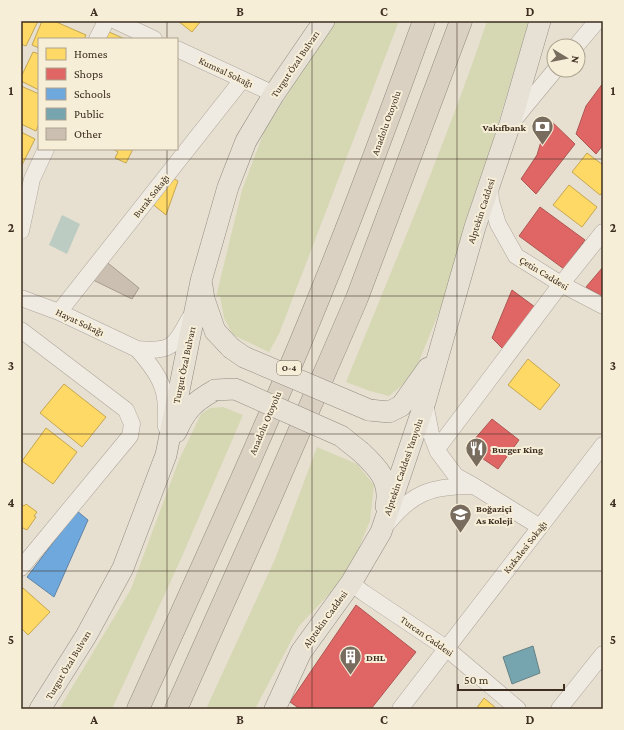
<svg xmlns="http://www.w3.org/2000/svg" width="624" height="730" viewBox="0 0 624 730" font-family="'Crimson Pro',serif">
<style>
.green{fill:#d6d7b3}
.water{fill:#bcccc2}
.homes{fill:#ffd966;stroke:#c5a651}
.shops{fill:#e06666;stroke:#af5551}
.schools{fill:#6fa8dc;stroke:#6083a4}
.public{fill:#76a5af;stroke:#658184}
.building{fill:#cbbfb2;stroke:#a89c90}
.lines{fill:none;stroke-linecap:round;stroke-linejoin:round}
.minor-casing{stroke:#ada599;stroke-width:17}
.major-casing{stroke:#928b80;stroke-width:22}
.highway-casing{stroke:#928b80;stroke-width:23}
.minor{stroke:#efebe3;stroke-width:16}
.major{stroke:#e6e1d4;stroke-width:21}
.highway{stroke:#dad1c2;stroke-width:22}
.major-bridge-casing{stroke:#928b80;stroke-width:22;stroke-linecap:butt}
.major-bridge{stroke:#e6e1d4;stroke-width:21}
.grid{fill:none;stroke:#3d2e20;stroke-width:1;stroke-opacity:0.55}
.labels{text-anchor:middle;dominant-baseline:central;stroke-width:4;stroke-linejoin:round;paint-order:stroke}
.shield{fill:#f7eed8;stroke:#756857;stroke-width:1}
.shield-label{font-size:9px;font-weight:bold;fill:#3d2e20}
.street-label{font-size:10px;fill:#3d2e20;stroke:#f7eed8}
.poi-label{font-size:10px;font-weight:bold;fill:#3d2e20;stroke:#f7eed8;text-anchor:start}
.neatline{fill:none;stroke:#3d2e20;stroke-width:1.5}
.grid-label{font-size:13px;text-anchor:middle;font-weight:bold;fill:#3d2e20}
</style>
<rect width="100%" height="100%" fill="#e7e0d1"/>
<!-- green -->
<path class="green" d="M 333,21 L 399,21 L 279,334 L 269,352 L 233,335 L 224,318 L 220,296 L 216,297 L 242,190 L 264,132 Z
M 487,21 L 529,21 L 448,290 L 413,376 L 389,396 L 370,391 L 346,382 C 395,262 446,143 487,21 Z
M 223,407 L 243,415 L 180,561 L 112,709 L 59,709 L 131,589 L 179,460 L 201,414 L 210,408 Z
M 317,447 L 357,464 L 374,485 L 370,521 L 348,574 L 299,626 L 255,709 L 206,709 L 275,559 Z"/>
<!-- water -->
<path class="water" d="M 62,215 L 80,224 L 67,254 L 49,245 Z"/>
<!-- homes -->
<path class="homes" d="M 21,21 L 38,21 L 26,46 L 21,44 Z
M 42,21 L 54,21 L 86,35 L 84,39 L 39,39 L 39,48 L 32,45 Z
M 178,21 L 201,21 L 192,32 Z
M 109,32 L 125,39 L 106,39 Z
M 33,52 L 39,54 L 39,90 L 21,81 L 21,77 Z
M 21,86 L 39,94 L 39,124 L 36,131 L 21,124 Z
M 21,132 L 35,139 L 21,167 Z
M 113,149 L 133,149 L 126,163 L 115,158 L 118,152 Z
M 587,153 L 603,165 L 603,192 L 600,195 L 572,172 Z
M 169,176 L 178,181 L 166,215 L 150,202 Z
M 569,185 L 597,207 L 582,227 L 553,205 Z
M 528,359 L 560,385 L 540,410 L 508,385 Z
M 64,384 L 106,417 L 82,447 L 40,413 Z
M 46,428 L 77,452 L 53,484 L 22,461 Z
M 21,504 L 24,506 L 26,504 L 37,512 L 34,516 L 36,517 L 27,530 L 23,528 L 21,530 Z
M 23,588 L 50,612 L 28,635 L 21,628 L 21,590 Z
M 484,698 L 497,709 L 476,709 Z"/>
<!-- shops -->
<path class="shops" d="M 603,83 L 603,145 L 596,154 L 576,134 L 586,106 Z
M 548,118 L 575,144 L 536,194 L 521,179 L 537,155 Z
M 540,207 L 585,240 L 564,269 L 519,236 Z
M 603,267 L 603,297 L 586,287 Z
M 512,290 L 535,307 L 504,350 L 492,338 Z
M 492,419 L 519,440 L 498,469 L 467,448 Z
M 356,605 L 416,652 L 371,709 L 300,709 L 290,702 Z"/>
<!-- schools -->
<path class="schools" d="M 77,511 L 88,520 L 54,597 L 27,577 Z"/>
<!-- public -->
<path class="public" d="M 533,646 L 540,673 L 512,684 L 503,657 Z"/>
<!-- building -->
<path class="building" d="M 104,260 L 139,288 L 132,299 L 91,279 Z"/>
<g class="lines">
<defs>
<path id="minor" d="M 116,21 L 154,39
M 97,39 L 106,21
M 576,46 L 597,21
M 177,49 L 274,94
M 513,121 L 555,70
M 490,186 L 491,201 L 498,224 L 516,256 L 561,284 L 603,306
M 21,231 L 32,179 L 46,149
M 21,298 L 59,312 L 137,349 C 171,352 174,347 189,319
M 59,312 L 242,80
M 21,330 L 126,410 L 132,424 L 130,436 L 21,568
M 137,349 C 146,359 159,375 163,389 C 167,400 166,415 166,427
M 425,403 L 431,434 L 438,452 L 456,476 L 474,486 L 540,527
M 437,449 L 555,292 L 603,232
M 387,524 C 412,493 431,486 471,486
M 351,583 L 364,593 L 446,648 L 518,709
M 400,709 L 603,445
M 559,709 L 603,654"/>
<path id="major" d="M 202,286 L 204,299 L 215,331 L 231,348
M 369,410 L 389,412 L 401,406 L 428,368
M 176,432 C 186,409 194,402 215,390
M 361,452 C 378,468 391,481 386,506
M 40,709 L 86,636 L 123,568 L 166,455 L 201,281 L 228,187 L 246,141 L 274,94 L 324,21
M 275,709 L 301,652 L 351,583 L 381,532 L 425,402 L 475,227 L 510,124 L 540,21"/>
<path id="highway" d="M 138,709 C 202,567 268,425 326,280 C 361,195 392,108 424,21
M 176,709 L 269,501 L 357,298 L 461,21"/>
</defs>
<!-- minor casing -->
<use href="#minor" class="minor-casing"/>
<!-- major casing -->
<use href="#major" class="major-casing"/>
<!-- highway casing -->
<use href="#highway" class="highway-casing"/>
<!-- minor -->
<use href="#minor" class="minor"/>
<!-- major -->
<use href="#major" class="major"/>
<!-- highway -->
<use href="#highway" class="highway"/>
<defs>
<path id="major-bridge" d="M 231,348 L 244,357 L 369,410
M 215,390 L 235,389 L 341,436 L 361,452"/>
</defs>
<!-- major-bridge casing -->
<use href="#major-bridge" class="major-bridge-casing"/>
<!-- major-bridge -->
<use href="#major-bridge" class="major-bridge"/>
</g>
<!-- grid -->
<path class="grid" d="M 167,21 L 167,39M 312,21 L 312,709M 457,21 L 457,709M 167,149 L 167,709M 21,159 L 603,159M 21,296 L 603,296M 21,434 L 603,434M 21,571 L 603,571"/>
<!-- icons -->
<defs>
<symbol id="bank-pin" viewBox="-11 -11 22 30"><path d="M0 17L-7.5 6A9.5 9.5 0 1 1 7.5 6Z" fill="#786c5e" stroke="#f7eed8"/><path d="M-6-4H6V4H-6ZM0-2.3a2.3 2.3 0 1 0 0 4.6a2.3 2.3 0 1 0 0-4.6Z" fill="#fff"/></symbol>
<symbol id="restaurant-pin" viewBox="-11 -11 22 30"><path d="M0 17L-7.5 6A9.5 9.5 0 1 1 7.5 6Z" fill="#786c5e" stroke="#f7eed8"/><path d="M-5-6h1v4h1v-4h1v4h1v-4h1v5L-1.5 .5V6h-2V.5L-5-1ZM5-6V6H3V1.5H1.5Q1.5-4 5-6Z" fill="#fff"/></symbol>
<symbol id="school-pin" viewBox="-11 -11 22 30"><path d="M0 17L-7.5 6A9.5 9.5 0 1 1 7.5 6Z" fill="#786c5e" stroke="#f7eed8"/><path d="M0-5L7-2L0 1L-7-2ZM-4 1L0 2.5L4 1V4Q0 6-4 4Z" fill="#fff"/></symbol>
<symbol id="building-pin" viewBox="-11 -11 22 30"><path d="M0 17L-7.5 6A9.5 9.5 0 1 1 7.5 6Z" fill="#786c5e" stroke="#f7eed8"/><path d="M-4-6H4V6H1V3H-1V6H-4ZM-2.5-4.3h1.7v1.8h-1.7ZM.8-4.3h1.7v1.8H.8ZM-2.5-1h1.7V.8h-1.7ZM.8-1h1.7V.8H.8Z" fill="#fff"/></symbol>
</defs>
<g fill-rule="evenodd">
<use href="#bank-pin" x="530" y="114" width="25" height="34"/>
<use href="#restaurant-pin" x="464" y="436" width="25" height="34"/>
<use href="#school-pin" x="448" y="502" width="25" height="34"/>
<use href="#building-pin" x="338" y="644" width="25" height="34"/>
</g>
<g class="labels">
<!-- shield labels -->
<rect class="shield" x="277" y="361" width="24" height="14" rx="3"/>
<g class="shield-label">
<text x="289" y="368">O-4</text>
</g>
<!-- street labels -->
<g class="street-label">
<text transform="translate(295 64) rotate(-56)">Turgut Özal Bulvarı</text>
<text transform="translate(226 72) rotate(25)">Kumsal Sokağı</text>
<text transform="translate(386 123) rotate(-70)">Anadolu Otoyolu</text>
<text transform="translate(151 196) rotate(-52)">Burak Sokağı</text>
<text transform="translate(481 211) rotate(-72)">Alptekin Caddesi</text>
<text transform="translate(544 273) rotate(31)">Çetin Caddesi</text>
<text transform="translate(80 322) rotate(25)">Hayat Sokağı</text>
<text transform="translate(184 365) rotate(-78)">Turgut Özal Bulvarı</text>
<text transform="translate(265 423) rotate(-67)">Anadolu Otoyolu</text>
<text transform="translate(403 467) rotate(-71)">Alptekin Caddesi Yanyolu</text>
<text transform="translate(525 547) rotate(-52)">Kızkalesi Sokağı</text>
<text transform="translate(325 619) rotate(-54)">Alptekin Caddesi</text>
<text transform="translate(427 636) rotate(35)">Turcan Caddesi</text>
<text transform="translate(68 665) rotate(-59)">Turgut Özal Bulvarı</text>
</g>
<!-- poi labels -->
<g class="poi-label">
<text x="526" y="127" text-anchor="end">Vakıfbank</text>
<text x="492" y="449">Burger King</text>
<text x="476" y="508">Boğaziçi<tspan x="476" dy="12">As Koleji</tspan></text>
<text x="366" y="657">DHL</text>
</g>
</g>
<!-- border -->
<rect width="624" height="730" fill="none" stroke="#f7eed8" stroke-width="44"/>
<!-- legend -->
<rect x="38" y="38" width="140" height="112" fill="#f7eed8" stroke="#ada18e"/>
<rect x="46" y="48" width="20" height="12" fill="#ffd966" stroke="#ada18e"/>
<text x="74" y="58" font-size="12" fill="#3d2e20">Homes</text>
<rect x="46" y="68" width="20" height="12" fill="#e06666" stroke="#ada18e"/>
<text x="74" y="78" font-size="12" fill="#3d2e20">Shops</text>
<rect x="46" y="88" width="20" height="12" fill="#6fa8dc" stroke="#ada18e"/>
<text x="74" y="98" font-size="12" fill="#3d2e20">Schools</text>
<rect x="46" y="108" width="20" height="12" fill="#76a5af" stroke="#ada18e"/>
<text x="74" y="118" font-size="12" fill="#3d2e20">Public</text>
<rect x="46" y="128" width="20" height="12" fill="#cbbfb2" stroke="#ada18e"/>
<text x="74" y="138" font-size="12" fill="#3d2e20">Other</text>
<!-- north arrow -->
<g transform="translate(566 58) rotate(100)"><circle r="19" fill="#f7eed8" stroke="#ada18e"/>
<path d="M0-3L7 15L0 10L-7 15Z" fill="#786c5e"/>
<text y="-6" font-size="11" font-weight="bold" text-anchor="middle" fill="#3d2e20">N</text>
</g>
<!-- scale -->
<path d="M458 684v6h106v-6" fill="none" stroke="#3d2e20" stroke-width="2"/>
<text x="464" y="684" font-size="12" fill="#3d2e20" stroke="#f7eed8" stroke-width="3" paint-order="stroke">50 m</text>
<rect x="22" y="22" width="580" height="686" class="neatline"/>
<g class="grid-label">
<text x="94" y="16">A</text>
<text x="240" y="16">B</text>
<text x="384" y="16">C</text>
<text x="530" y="16">D</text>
<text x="11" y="95">1</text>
<text x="613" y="95">1</text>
<text x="11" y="232">2</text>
<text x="613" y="232">2</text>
<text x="11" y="370">3</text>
<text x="613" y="370">3</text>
<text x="11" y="507">4</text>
<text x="613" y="507">4</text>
<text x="11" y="644">5</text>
<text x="613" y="644">5</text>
<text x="94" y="724">A</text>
<text x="240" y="724">B</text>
<text x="384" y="724">C</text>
<text x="530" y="724">D</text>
</g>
</svg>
